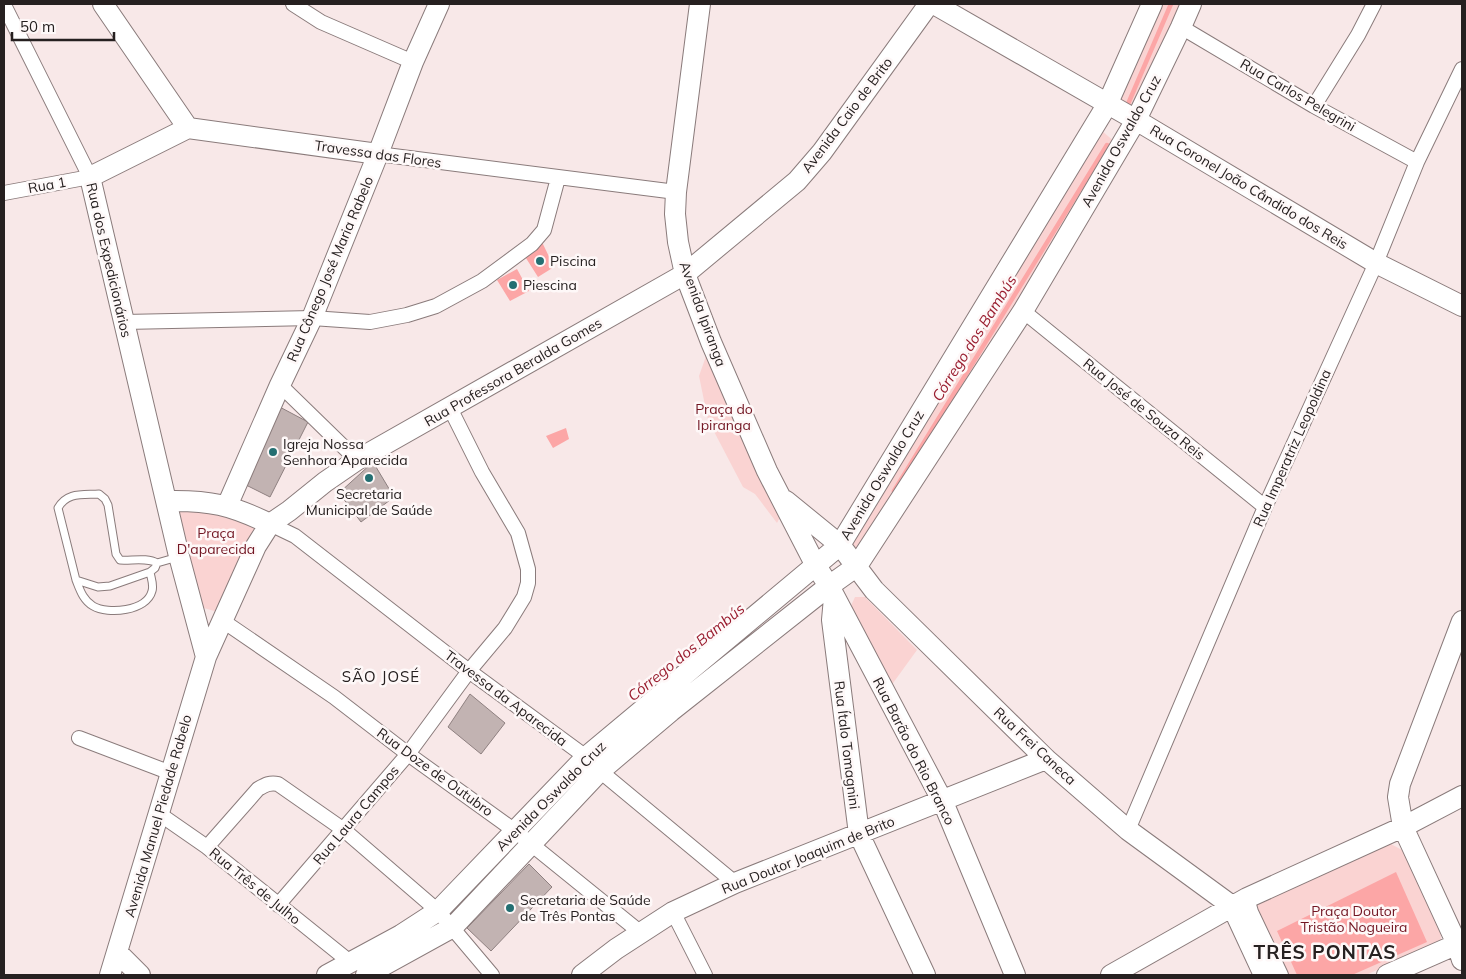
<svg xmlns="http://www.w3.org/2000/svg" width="1466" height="979" viewBox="0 0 1466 979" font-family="Mulish,sans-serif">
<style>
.green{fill:#fad3d2}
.water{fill:#fca6a6}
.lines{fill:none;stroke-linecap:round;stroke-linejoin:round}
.stream{stroke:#fca6a6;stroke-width:4.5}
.building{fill:#c2b3b2;stroke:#8e8080}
.lane-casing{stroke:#8a7b7b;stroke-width:9}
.street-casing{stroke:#8a7b7b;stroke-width:16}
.secondary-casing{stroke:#8a7b7b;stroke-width:22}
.lane{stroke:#fff;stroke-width:7}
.street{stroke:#fff;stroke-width:14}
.secondary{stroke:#fff;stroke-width:20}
.poi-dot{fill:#246f72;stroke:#fef8f8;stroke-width:2}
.labels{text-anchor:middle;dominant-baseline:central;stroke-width:5;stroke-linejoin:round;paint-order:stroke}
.street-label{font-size:14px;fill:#262020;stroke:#fef8f8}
.poi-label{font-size:14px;fill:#262020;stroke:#fef8f8;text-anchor:start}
.park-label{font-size:14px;fill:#721522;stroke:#fef8f8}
.water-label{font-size:15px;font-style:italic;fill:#991d2f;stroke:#fef8f8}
.neighbourhood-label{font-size:15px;letter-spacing:1px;fill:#262020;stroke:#fef8f8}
.district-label{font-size:19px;font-weight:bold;letter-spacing:1px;fill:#262020;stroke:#fef8f8}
</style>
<rect width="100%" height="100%" fill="#f8e8e8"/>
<!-- green -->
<path class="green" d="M 1163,4 L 1181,4 L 1133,114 L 1118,103 Z
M 1102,131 L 1115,142 L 863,552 L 848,543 Z
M 711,342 L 780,517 L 777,523 L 755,494 L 743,487 L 708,420 L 699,376 Z
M 195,505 L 263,526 L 221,613 L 197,606 L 173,507 Z
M 855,597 L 865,597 L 917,650 L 888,690 L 848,612 Z
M 1389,843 L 1402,850 L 1440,925 L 1441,941 L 1366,975 L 1284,975 L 1254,912 L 1256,899 Z"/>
<!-- water -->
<path class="water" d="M 541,240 L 554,267 L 538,277 L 524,255 Z
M 517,269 L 529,291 L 510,301 L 497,280 Z
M 566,428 L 569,439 L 553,448 L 546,436 Z
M 1396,872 L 1427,942 L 1352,975 L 1297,975 L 1277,931 Z"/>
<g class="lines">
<!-- stream -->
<path class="stream" d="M 1128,104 L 1171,4
M 894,491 L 1107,145"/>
</g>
<!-- building -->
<path class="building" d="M 276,405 L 308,422 L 270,497 L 240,482 Z
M 373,462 L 394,497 L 361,522 L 339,493 Z
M 470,694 L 505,723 L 481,754 L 448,727 Z
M 529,864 L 552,887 L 491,951 L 467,928 Z"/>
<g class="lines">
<defs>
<path id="lane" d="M 157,563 C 147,557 131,561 120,560 L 116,554 L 108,505 L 105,499 L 99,494 C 82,495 67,492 58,508 L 76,580 L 98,587 L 110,586 L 150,572 L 155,568 L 157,563 L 178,557
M 76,580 C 80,590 83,600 93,606 C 108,615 147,611 152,591 C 154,585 151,578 150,572"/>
<path id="street" d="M 293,4 L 321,22 L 413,62
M 4,5 L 90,177 L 4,193
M 1181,27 L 1314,106 L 1417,162
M 1314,106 L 1358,35 L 1374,4
M 378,154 L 676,192
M 1023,311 L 1265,507
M 124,322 L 312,318 L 370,322 L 407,315 L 436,306 L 482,281 L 532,244 L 544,230 L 558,178
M 280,385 L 357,460
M 270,524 L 295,536 L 469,671 L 586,757 L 600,771 L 735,883
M 223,621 L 334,697 L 408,754 L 515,831 L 641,933
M 79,738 L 171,773
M 158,813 L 207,847 L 350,962
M 1128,830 L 1265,507 L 1376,263 L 1417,162 L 1462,69
M 207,847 L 258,789 C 265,785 270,782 278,784 L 344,830 L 438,911 L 492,975
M 1247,898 L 1251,912 L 1281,975
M 278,905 L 408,754 L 469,671 L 505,628 L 524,597 L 528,583 L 528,569 L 518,533 L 482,472 L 450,408
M 673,912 L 705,975"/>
<path id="secondary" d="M 103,4 L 188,128
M 700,4 L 676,192 L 675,214 L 678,242 L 685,274 L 711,342 L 767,471 L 816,566 L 829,586 L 943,802 L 1015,975
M 934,4 L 1136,120 L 1376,263 L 1462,306
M 167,501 C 210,500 231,505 270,524
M 786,501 L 840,545 L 874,590 L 1046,759 L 1128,830 L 1232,906 L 1264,975
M 227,506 L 280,385 L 312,318 L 378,154 L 413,62 L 439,4
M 834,598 L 832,620 L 859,834 L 925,975
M 1462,621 L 1400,784 L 1398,797 L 1403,827 L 1457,944 L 1462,960
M 206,657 L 179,556 L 90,177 L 188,128 L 378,154
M 117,952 L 140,975
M 110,975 L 206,657 L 256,546 L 270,524 L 289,511 L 325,482 L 357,460 L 685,274 L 797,181 L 822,152 L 929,4
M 327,975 L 401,935 L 438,911 L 586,757 L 840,545 L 1107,105 L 1152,4
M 366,975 L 453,927 L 600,771 L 671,711 L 829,586 L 857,566 L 1023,311 L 1136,120 L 1181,27 L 1191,4
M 582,975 L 616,949 L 673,912 L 735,883 L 1046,759
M 1111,975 L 1247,898 L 1403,827 L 1462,796
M 1387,975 L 1462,942"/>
</defs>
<!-- lane casing -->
<use href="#lane" class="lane-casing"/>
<!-- street casing -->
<use href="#street" class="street-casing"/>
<!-- secondary casing -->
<use href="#secondary" class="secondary-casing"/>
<!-- lane -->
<use href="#lane" class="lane"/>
<!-- street -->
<use href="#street" class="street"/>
<!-- secondary -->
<use href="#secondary" class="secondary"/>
</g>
<!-- markers -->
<g class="poi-dot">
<circle cx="540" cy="261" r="5"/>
<circle cx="513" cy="285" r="5"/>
<circle cx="273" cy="452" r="5"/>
<circle cx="369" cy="478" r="5"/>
<circle cx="510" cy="908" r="5"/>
</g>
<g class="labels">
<!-- street labels -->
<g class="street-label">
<text transform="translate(1298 95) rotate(30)">Rua Carlos Pelegrini</text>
<text transform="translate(847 115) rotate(-53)">Avenida Caio de Brito</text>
<text transform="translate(1121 141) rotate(-61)">Avenida Oswaldo Cruz</text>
<text transform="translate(378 154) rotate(8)">Travessa das Flores</text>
<text transform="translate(47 185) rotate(-10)">Rua 1</text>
<text transform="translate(1249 187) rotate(31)">Rua Coronel João Cândido dos Reis</text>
<text transform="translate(109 260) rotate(77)">Rua dos Expedicionários</text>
<text transform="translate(330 269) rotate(-67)">Rua Cônego José Maria Rabelo</text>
<text transform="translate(703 314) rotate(70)">Avenida Ipiranga</text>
<text transform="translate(513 372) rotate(-30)">Rua Professora Beralda Gomes</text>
<text transform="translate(1144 409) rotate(39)">Rua José de Souza Reis</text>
<text transform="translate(1292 448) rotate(-66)">Rua Imperatriz Leopoldina</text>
<text transform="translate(882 475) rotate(-59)">Avenida Oswaldo Cruz</text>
<text transform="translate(506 698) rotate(37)">Travessa da Aparecida</text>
<text transform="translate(847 745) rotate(83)">Rua Ítalo Tomagnini</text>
<text transform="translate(1035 746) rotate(43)">Rua Frei Caneca</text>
<text transform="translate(914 751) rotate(63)">Rua Barão do Rio Branco</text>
<text transform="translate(435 772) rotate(36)">Rua Doze de Outubro</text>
<text transform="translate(551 796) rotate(-45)">Avenida Oswaldo Cruz</text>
<text transform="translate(356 815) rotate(-50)">Rua Laura Campos</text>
<text transform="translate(158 816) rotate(-74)">Avenida Manuel Piedade Rabelo</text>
<text transform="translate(808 855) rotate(-22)">Rua Doutor Joaquim de Brito</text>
<text transform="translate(255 886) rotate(39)">Rua Três de Julho</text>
</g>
<!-- poi labels -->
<g class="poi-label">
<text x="550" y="261">Piscina</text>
<text x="523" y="285">Piescina</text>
<text x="283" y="444">Igreja Nossa<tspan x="283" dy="16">Senhora Aparecida</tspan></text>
<text x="369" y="494" text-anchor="middle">Secretaria<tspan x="369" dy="16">Municipal de Saúde</tspan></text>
<text x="520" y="900">Secretaria de Saúde<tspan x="520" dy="16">de Três Pontas</tspan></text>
</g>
<!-- park labels -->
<g class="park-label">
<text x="724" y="409">Praça do<tspan x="724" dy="16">Ipiranga</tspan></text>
<text x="216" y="533">Praça<tspan x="216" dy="16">D'aparecida</tspan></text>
<text x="1354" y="911">Praça Doutor<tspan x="1354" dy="16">Tristão Nogueira</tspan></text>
</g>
<!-- water labels -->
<g class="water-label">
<text transform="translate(974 338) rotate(-58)">Córrego dos Bambús</text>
<text transform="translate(686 652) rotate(-39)">Córrego dos Bambús</text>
</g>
<!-- neighbourhood labels -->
<g class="neighbourhood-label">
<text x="381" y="676">SÃO JOSÉ</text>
</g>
<!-- district labels -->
<g class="district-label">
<text x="1325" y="952">TRÊS PONTAS</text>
</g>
</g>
<!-- border -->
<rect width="1466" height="979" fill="none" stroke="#262020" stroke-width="10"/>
<!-- scale -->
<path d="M12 32v8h102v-8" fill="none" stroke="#262020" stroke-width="2.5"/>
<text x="20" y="32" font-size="15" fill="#262020" stroke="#fef8f8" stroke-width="4" paint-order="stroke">50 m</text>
</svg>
